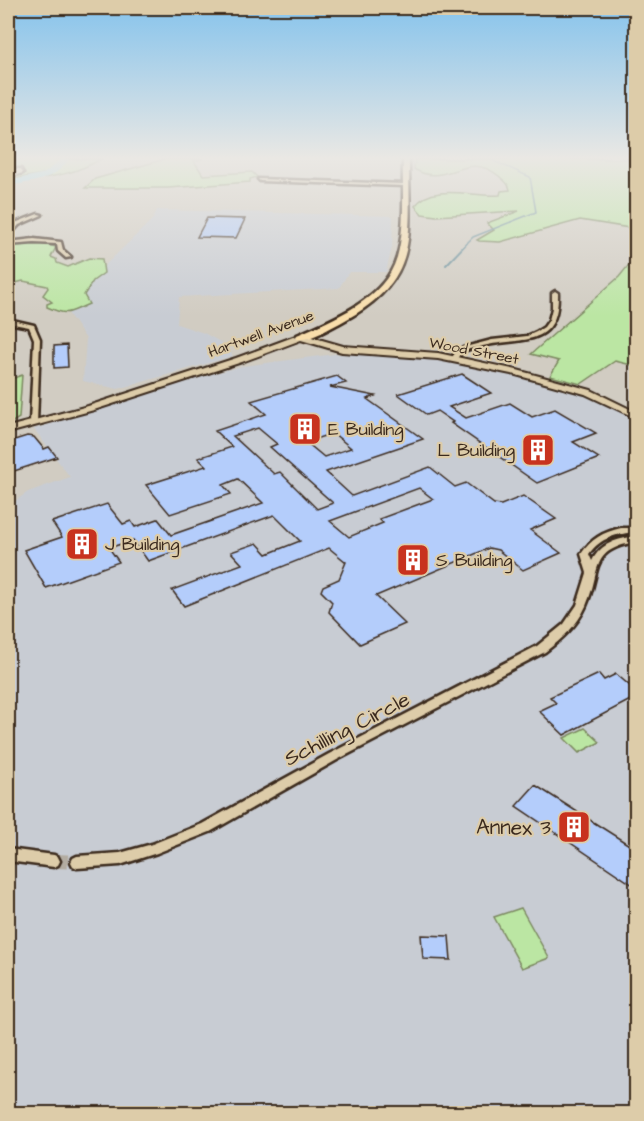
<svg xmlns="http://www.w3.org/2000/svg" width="644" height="1121" viewBox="0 0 644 1121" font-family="'Architects Daughter',sans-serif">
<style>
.built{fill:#c8ccd3}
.green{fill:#bbe6a3;stroke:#7b8860;stroke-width:1.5}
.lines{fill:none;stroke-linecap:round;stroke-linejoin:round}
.stream-far1{stroke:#6f939e;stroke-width:1.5}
.stream{stroke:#6f939e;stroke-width:2}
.river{fill:#91d9f3;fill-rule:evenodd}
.building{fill:#b4cdfb;stroke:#3b2a1e;stroke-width:1.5;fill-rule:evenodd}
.minor-tunnel{stroke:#b3aca1;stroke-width:14;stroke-dasharray:14 7;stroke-linecap:butt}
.minor-casing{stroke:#3b2a1e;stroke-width:5}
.tertiary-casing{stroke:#3b2a1e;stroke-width:4}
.primary-casing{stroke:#3b2a1e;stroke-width:5}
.minor{fill:#ddcca9;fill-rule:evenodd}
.tertiary{fill:#ddcca9;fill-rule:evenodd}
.primary{fill:#f9deab;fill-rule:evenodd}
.labels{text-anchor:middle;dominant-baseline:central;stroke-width:4.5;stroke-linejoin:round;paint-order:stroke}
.far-street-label{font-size:15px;fill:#3b2a1e;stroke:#ddcca9}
.poi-label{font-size:18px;fill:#3b2a1e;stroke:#ddcca9;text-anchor:start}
.near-street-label{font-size:21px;fill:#3b2a1e;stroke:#ddcca9}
.near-poi-label{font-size:21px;fill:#3b2a1e;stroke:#ddcca9;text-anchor:end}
</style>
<rect width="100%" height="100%" fill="#d1ccc2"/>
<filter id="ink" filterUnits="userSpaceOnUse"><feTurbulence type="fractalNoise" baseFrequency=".0167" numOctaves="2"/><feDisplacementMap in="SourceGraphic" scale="12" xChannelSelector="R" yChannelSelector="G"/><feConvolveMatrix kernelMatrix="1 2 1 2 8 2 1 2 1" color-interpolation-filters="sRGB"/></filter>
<g filter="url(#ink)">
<!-- built -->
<path class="built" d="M 157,210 L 393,216 L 392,247 L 386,272 L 349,272 L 339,288 L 179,297 L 177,324 L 204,333 L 222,343 L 233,356 L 118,389 L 83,381 L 86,339 L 68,313 L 79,300 L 69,300 L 153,219 Z
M 335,354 L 398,355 L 433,359 L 571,389 L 599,399 L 636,421 L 636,1113 L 8,1114 L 8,506 L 28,492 L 70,477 L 34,429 L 215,373 L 243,366 Z"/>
<!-- green -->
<path class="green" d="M 8,159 L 101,159 C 77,173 54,177 27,180 L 49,173 L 8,180 Z
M 165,159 L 203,159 L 194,161 L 203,175 L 252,172 L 257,177 L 250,179 L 250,182 L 168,188 L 85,188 L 95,179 Z
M 415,159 L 636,159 L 636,229 L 580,220 L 500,242 L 479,241 L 477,240 L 494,230 L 487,223 L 519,211 L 436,216 L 422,214 L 415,206 C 433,182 474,198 500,195 L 501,191 L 510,190 C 509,183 504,181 499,176 C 466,149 446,189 414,169 Z
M 38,243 L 56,247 L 51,257 L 56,259 L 57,263 L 68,267 L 89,258 L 102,259 L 104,273 L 93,281 L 84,295 L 89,304 C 69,312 70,317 47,307 L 47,304 L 52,302 L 43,295 L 48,288 L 47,286 L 23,281 L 8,285 L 8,246 Z
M 636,256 L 636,366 L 615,361 L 581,384 L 550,376 L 559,361 L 531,354 L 619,277 Z
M 22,375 L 19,418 L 8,425 L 8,380 Z
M 585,728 L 600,742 L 579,753 L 564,738 Z
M 521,908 L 549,958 L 522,968 L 494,917 Z"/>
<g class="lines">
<!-- stream-far1 -->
<path class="stream-far1" d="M 466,244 L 473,237 L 536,212 L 530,177 L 489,159"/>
<!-- stream -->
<path class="stream" d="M 446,265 L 467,243"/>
<!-- river -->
<path class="river" d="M 61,159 L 69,159 C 55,180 31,183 8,185 L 8,181 L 45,173 Z"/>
</g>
<!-- building -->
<path class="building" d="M 207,218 L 245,219 L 236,238 L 197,237 Z
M 67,345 L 68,367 L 54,368 L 54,346 Z
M 462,374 L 491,393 L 449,407 L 466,418 L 510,403 L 532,417 L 555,409 L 596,433 L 573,442 L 599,458 L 537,483 L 451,423 L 453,422 L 437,411 L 427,415 L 398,394 Z
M 337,376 L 346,383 L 330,387 L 375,396 L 367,399 L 423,439 L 326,472 L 352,496 L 430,467 L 455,487 L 466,483 L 494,504 L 501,505 L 523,496 L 556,519 L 530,530 L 561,553 L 523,570 L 498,550 L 489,548 L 376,596 L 405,624 L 360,644 L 329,612 L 332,602 L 321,591 L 323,586 L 339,579 L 346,562 L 329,548 L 184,606 L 172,590 L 242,564 L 231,552 L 257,543 L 267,554 L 300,541 L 274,515 L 148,561 L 133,540 L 109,548 L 119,562 L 46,588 L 24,550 L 62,537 L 52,522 L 107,504 L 123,524 L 131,521 L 135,527 L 158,519 L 171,535 L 263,503 L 238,479 L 223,485 L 231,494 L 170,514 L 146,485 L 206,466 L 198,458 L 232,447 L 215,431 L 266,414 L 251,401 ZM 258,428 L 277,444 L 270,447 L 333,503 L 317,509 L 280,472 L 274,474 L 233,436 ZM 333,433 L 351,448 L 324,457 L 306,442 ZM 419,488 L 433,499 L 379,519 L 383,523 L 349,537 L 330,521 Z
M 27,436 L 34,437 L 44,449 L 49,447 L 57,457 L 8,473 L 8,442 Z
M 599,674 L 604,680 L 616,674 L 636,691 L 636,697 L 564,735 L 539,711 L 556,703 L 550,697 Z
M 535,785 L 634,848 L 636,887 L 516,806 Z
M 421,935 L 449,936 L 451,960 L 423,959 Z"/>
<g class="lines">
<!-- minor-tunnel -->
<path class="minor-tunnel" d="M 54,861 L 77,862"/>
<defs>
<path id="minor" d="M 8,169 L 21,169 L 23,173 L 8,177 L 8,175 L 19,172 L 8,171 Z
M 258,179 L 405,184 L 407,185 L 405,186 L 260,181 Z
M 38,214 L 42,215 L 19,225 L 10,235 L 8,235 L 8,232 L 15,223 Z
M 34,239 L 61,242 L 63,250 L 71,257 L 66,258 L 58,251 L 57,244 L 34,243 L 8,245 L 8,242 Z
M 555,291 L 558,293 C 559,351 519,336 479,347 C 474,348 465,349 461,353 C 459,355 458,358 456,360 L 451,359 L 457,350 L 469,346 L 492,340 L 527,336 L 536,332 L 544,327 L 549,320 L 552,308 L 552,293 Z
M 8,319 L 34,325 L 40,339 L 37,424 L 31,424 L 30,422 L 34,339 L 29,327 L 8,323 Z
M 621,528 L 636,528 L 636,532 C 617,534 601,537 589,554 L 592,561 C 601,543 617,539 636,536 L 636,542 C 588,550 602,571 586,606 C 577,626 562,639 545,652 L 337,760 L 210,832 L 157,853 L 120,865 L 77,868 L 73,866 L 71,862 L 73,858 L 77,856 L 120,853 L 152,844 L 202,824 L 329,754 L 537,646 L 564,624 L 577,605 L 587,573 L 581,554 C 591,539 603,532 621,528 Z
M 8,849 L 54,855 L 58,857 L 60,861 L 58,865 L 54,867 L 8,861 Z"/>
<path id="tertiary" d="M 301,334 L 343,346 L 438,353 L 517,370 L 591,390 L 636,412 L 636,418 L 585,394 L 516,375 L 438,359 L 342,352 L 301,340 L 242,362 L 94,410 L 8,433 L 8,427 L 88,406 L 236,358 Z"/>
<path id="primary" d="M 403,159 L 409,159 C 409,239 421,280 340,323 C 328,329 310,341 297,339 L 297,335 C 334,319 385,299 397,257 C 406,226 402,191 403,159 Z"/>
</defs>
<!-- minor casing -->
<use href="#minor" class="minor-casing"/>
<!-- tertiary casing -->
<use href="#tertiary" class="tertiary-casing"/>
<!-- primary casing -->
<use href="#primary" class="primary-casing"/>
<!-- minor -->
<use href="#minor" class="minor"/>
<!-- tertiary -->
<use href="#tertiary" class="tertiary"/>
<!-- primary -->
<use href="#primary" class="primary"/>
</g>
</g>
<!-- sky -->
<linearGradient id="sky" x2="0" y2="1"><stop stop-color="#85c3ec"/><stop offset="0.5" stop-color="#eae8e4"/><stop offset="1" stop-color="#eae8e4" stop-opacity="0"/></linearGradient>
<rect width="644" height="316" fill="url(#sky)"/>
<!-- icons -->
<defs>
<symbol id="building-square" viewBox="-11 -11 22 22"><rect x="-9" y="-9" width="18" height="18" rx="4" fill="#c8321e" stroke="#ddcca9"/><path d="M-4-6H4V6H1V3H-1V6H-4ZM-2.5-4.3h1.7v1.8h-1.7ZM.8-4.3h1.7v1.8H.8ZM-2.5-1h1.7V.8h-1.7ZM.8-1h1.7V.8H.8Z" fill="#fff"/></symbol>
</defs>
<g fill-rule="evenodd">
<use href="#building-square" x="286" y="410" width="38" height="38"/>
<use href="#building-square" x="519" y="431" width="38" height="38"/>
<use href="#building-square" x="63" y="525" width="38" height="38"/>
<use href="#building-square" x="394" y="541" width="38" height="38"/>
<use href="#building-square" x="555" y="808" width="38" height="38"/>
</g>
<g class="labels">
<!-- far-street labels -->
<g class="far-street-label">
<text transform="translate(261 334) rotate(-20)">Hartwell Avenue</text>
<text transform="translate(474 351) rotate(11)">Wood Street</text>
</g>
<!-- poi labels -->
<g class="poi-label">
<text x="328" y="429">E Building</text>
<text x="515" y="450" text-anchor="end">L Building</text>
<text x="105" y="544">J Building</text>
<text x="436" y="560">S Building</text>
</g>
<!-- near-street labels -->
<g class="near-street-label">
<text transform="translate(347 729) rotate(-27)">Schilling Circle</text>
</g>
<!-- near-poi labels -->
<g class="near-poi-label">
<text x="551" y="827">Annex 3</text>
</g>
</g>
<!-- margin -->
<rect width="644" height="1121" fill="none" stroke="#ddcca9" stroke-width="30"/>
<rect x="15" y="15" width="614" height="1091" fill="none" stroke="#3b2a1e" stroke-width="2" filter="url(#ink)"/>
</svg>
